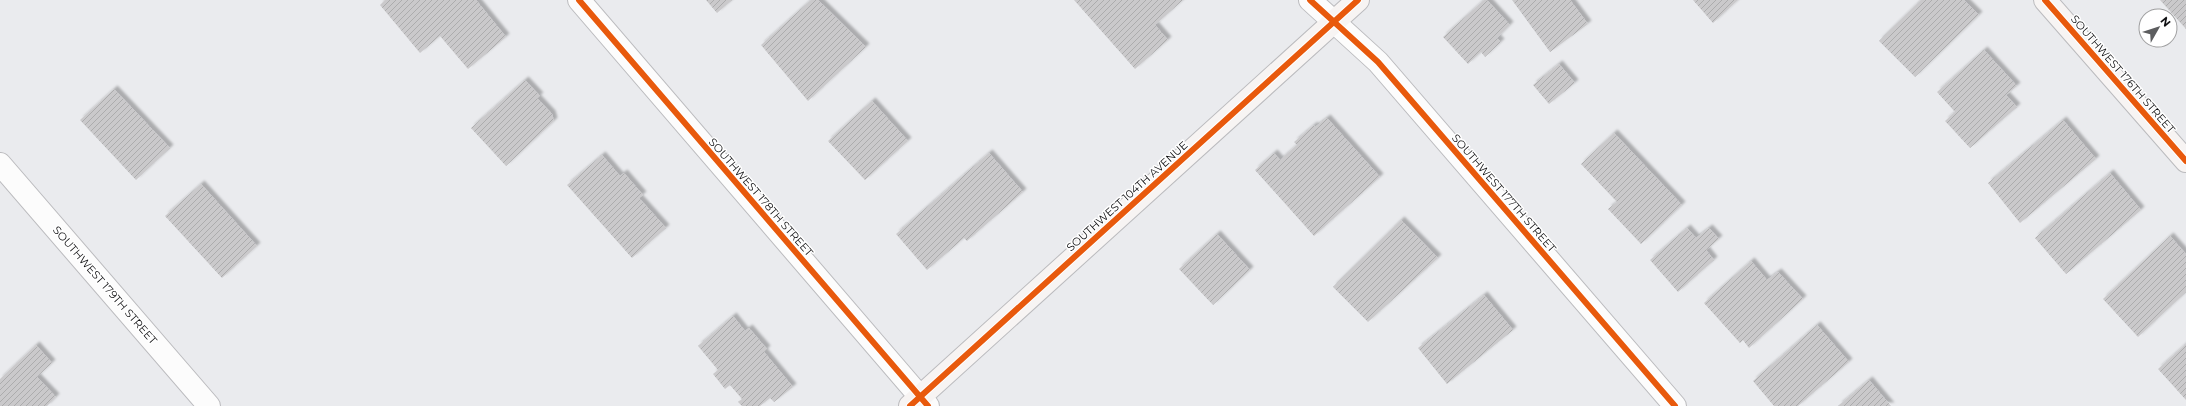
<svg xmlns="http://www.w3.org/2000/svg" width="2186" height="406" viewBox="0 0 2186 406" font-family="Montserrat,sans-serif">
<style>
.building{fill:url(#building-hatch);filter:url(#shadow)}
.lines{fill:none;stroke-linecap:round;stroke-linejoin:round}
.street-casing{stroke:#bbbbbe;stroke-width:24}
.secondary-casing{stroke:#bbbbbe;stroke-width:24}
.street{stroke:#fcfcfc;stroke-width:22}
.secondary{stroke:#f7f4f3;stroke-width:22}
.cycleway-casing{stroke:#fff;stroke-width:8}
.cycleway{stroke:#e8590c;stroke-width:6}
.labels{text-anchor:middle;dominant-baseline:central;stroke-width:3;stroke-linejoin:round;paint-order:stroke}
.street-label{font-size:11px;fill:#101012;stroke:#fff}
</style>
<defs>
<pattern id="building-hatch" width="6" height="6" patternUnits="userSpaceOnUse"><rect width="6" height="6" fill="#cac9cb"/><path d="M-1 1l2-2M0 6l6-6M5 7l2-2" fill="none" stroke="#acacad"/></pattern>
<filter id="shadow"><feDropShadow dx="3.5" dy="-3.5" stdDeviation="1" flood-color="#0004"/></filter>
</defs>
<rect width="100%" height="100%" fill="#eaebee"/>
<!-- building -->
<path class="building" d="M 385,0 L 476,0 L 506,37 L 468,69 L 440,36 L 420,53 L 380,5 Z
M 706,0 L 732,0 L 717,13 Z
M 811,0 L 818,0 L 866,47 L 808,101 L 761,45 Z
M 1074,0 L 1183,0 L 1155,25 L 1168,40 L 1135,69 Z
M 1484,0 L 1487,0 L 1510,25 L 1497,38 L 1501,42 L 1485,57 L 1481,52 L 1468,64 L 1443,37 Z
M 1512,0 L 1570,0 L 1588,24 L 1550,52 Z
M 1693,0 L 1738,0 L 1713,23 Z
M 1921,0 L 1964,0 L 1979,15 L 1915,77 L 1879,41 Z
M 2160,0 L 2186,0 L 2186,29 Z
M 1984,50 L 2017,86 L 2006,95 L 2017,107 L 1970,148 L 1945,121 L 1955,112 L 1937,92 Z
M 1559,64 L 1575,83 L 1549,104 L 1533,85 Z
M 525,80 L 540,96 L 537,98 L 552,114 L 554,121 L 506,166 L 471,128 Z
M 114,89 L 170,148 L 136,180 L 80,120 Z
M 872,101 L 908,141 L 865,180 L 828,141 Z
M 1327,118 L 1380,177 L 1314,236 L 1255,170 L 1274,153 L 1280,160 L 1297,145 L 1294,142 L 1314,125 L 1315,127 Z
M 2063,120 L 2096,159 L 2020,223 L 1988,183 Z
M 1614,133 L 1682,205 L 1641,244 L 1608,209 L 1617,202 L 1581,164 Z
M 989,153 L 1023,192 L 967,241 L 964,238 L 927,270 L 896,234 Z
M 602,155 L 620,176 L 624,173 L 643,195 L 639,198 L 666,228 L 632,258 L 567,185 Z
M 2110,173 L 2141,210 L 2066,274 L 2035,238 Z
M 201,184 L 257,246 L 222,278 L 165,216 Z
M 1401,220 L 1438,258 L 1368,322 L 1333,287 Z
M 1687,228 L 1696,238 L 1709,228 L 1719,239 L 1706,250 L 1714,260 L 1678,292 L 1650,260 Z
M 1217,234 L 1250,270 L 1213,305 L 1179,269 Z
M 2170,236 L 2186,254 L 2186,292 L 2138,337 L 2103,299 Z
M 1751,261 L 1767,280 L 1778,272 L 1803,299 L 1749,348 L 1743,340 L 1740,343 L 1704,303 Z
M 1484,295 L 1513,330 L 1447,384 L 1418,348 Z
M 733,316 L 745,331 L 749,328 L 767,349 L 764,352 L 793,387 L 774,402 L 770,398 L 760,406 L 742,406 L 738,402 L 742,399 L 730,385 L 725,389 L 713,374 L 718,370 L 698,346 Z
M 1817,325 L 1849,362 L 1798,406 L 1774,406 L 1753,381 Z
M 2186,344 L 2186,400 L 2158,369 Z
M 36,345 L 52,363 L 37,377 L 56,397 L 47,406 L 0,406 L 0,379 Z
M 1869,380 L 1891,406 L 1838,406 Z"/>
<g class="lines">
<defs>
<path id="street" d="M 579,0 L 928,406
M 1310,0 L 1378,62 L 1675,406
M 0,164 L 209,406"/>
<path id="secondary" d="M 2045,0 L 2186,161
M 910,406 L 1358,0"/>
</defs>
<!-- street casing -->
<use href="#street" class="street-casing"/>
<!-- secondary casing -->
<use href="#secondary" class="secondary-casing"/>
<!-- street -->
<use href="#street" class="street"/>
<!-- secondary -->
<use href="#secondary" class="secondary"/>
<defs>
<path id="cycleway" d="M 579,0 L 928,406
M 1310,0 L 1378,62 L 1675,406
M 2045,0 L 2186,161
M 910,406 L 1358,0"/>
</defs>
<!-- cycleway casing -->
<use href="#cycleway" class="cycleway-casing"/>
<!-- cycleway -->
<use href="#cycleway" class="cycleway"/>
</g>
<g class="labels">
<!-- street labels -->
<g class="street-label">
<text transform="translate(2123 74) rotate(49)">SOUTHWEST 176TH STREET</text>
<text transform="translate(1504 193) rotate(49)">SOUTHWEST 177TH STREET</text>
<text transform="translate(1127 196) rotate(-42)">SOUTHWEST 104TH AVENUE</text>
<text transform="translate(761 197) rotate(49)">SOUTHWEST 178TH STREET</text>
<text transform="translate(105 285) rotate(49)">SOUTHWEST 179TH STREET</text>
</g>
</g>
<!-- north arrow -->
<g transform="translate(2158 28) rotate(51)"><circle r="19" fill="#ffffff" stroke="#9f9fa0"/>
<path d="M0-3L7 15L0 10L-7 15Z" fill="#5c5d5f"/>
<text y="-6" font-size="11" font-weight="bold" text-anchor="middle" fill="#101012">N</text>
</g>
</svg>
